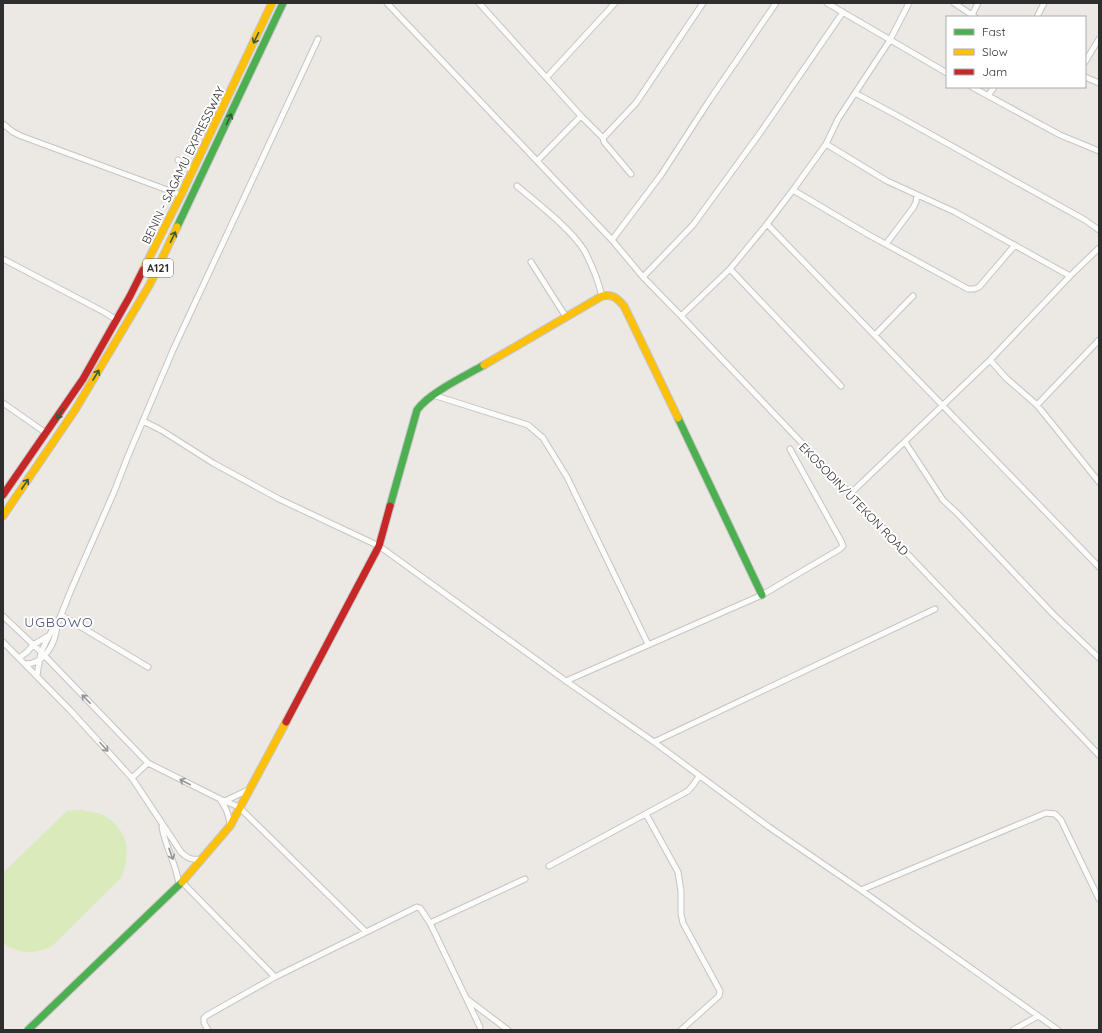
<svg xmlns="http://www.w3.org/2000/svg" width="1102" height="1033" viewBox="0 0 1102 1033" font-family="Quicksand,sans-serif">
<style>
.pitch{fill:#d9eabb}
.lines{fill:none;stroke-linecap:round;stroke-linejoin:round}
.street-casing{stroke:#c5c4c5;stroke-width:7}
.fast-casing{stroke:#c5c4c5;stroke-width:9}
.slow-casing{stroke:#c5c4c5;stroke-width:9}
.jam-casing{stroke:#c5c4c5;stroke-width:9}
.street{stroke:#fcfcfb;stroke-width:5}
.fast{stroke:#4caf50;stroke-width:7}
.slow{stroke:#ffc107;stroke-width:7}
.jam{stroke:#c62828;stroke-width:7}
.oneway{stroke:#385b3a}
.oneway2{stroke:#959594}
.labels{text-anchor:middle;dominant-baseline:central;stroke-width:4;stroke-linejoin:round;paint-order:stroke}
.shield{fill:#fff;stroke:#6d6d6d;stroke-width:1}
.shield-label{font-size:11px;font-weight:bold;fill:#2e2e2e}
.street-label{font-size:12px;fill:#2e2e2e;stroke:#fff}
.quarter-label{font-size:14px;letter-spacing:1px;fill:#4d5680;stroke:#fff}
</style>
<rect width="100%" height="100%" fill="#ece8e4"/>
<!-- pitch -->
<path class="pitch" d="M 82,810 C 88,812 95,812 101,814 C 104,815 106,817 109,819 C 130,834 130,856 121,878 L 52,946 C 33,955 20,954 3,943 L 3,873 L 67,811 Z"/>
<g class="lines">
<defs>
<path id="street" d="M 387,3 L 612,240 L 643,277 L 681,316 L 1099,755
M 479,3 L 581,116
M 827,3 L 947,73
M 954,3 L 975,17
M 972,15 L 978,3
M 1037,17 L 1044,3
M 1085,62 L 1099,39
M 547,77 L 615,3
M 1085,77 L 1099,83
M 972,87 L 1060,135 L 1099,151
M 855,93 L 896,115 L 1085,220 L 1099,230
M 988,96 L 994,87
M 3,124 L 13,132 L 21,136 L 181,195
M 603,138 L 636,103 L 703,3
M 826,144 L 887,181 L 955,212 L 1070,276
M 178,160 L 193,171
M 537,161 L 581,116 L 603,138 L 604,142 L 631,174
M 517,186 C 537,203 570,228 584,250 C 592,265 598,280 602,296
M 793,190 L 869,235 L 968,289 L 974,289 L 979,287 L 1015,245
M 767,224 L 1099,567
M 612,240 L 661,175 L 709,101 L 776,3
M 886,244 L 913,208 L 916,202 L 917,195
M 3,259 L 104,312 L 117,320
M 531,262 L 566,317
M 730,269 L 841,386
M 643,277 L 693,225 L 760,133 L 843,12
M 681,316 L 730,269 L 767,224 L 793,190 L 826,144 L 838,119 L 890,40 L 909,3
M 875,335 L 913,296
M 990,360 L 1006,378 L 1037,405 L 1099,482
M 433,395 L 528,425 L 543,438 L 567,477 L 648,644
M 3,403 L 46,433
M 1037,405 L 1099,340
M 143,421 L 161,430 L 213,463 L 279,499 L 379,546 L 566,681 L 654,742 L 769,827 L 861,890 L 1058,1030
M 905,442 L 943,500 L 957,513 L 1054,615 L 1099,658
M 850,494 L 990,360 L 1070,276 L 1099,248
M 61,615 L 148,667
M 3,616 L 41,652 L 148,763 L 220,799 L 239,807 L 365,931
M 3,642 L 70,710 L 132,778 L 181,852 C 188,859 192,860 201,859
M 20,657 L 27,652 L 33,645 L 48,636
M 26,664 C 46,663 56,642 57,624
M 37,675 L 41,652 L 52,630 L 57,624 L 61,615 L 71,590 L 114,492 L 128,456 L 173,350 L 318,39
M 566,681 L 762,595 L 840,549 L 843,546 L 841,541 L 790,449
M 654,742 L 935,609
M 132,778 L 148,763
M 220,799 C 226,808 229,814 230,826
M 225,801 L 250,789
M 646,814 L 678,872 L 681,891 L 681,914 L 683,923 L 720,991 L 719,996 L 681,1030
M 162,827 C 165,847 177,865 179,885
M 549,866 L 688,791 L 694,784 L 699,776
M 182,882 L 275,977
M 861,890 L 1046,813 L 1055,814 L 1061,820 L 1099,899
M 430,923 L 525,879
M 467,999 L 508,1030
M 208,1030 L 204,1023 L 204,1018 L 206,1016 L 275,977 L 417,907 L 420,908 L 430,923 L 480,1027
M 1013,1030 L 1038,1016"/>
<path id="fast" d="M 177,227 L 283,3
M 678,418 L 762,595
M 390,506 L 417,410 C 429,393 465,376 484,365
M 28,1030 L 182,882"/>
<path id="slow" d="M 143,270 L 181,195 L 272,3
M 484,365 L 602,296 C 613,294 617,298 624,306 L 678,418
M 3,516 L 75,410 L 150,284 L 177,227
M 182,882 L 230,826 L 286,722"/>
<path id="jam" d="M 3,495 L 83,379 L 130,296 L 143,270
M 286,722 L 379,546 L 390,506"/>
</defs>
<!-- street casing -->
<use href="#street" class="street-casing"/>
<!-- fast casing -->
<use href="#fast" class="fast-casing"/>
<!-- slow casing -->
<use href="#slow" class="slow-casing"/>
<!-- jam casing -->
<use href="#jam" class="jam-casing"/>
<!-- street -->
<use href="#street" class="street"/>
<!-- fast -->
<use href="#fast" class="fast"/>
<!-- slow -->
<use href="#slow" class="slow"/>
<!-- jam -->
<use href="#jam" class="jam"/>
</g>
<!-- one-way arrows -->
<defs><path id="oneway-shaft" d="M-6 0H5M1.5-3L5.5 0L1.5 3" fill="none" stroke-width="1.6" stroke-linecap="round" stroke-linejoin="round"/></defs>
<g class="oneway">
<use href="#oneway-shaft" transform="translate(256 38) rotate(116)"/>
<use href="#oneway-shaft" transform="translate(229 119) rotate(-65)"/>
<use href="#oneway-shaft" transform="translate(173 237) rotate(-64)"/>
<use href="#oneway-shaft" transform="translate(96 375) rotate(-59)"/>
<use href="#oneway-shaft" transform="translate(60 414) rotate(122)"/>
<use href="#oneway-shaft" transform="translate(25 484) rotate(-56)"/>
</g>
<g class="oneway2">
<use href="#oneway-shaft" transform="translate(86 699) rotate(-134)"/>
<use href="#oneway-shaft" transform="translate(104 747) rotate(48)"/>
<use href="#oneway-shaft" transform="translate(185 782) rotate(-153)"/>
<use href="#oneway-shaft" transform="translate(171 854) rotate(70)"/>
</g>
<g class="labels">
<!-- shield labels -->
<rect class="shield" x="143" y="259" width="30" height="18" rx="3"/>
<g class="shield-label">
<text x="158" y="268">A121</text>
</g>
<!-- street labels -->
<g class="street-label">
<text transform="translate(183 165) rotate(-64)">BENIN - SAGAMU EXPRESSWAY</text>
<text transform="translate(854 499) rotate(46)">EKOSODIN/UTEKON ROAD</text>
</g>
<!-- quarter labels -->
<g class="quarter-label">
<text x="59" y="622">UGBOWO</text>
</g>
</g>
<!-- border -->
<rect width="1102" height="1033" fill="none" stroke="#2e2e2e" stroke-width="8"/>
<!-- legend -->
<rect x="946" y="16" width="140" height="72" fill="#ffffff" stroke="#ababab"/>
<rect x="954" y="29" width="20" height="6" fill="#4caf50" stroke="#ababab"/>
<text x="982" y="36" font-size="12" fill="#2e2e2e">Fast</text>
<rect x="954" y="49" width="20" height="6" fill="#ffc107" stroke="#ababab"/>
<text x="982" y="56" font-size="12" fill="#2e2e2e">Slow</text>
<rect x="954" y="69" width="20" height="6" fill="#c62828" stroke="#ababab"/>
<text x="982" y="76" font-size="12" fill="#2e2e2e">Jam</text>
</svg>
